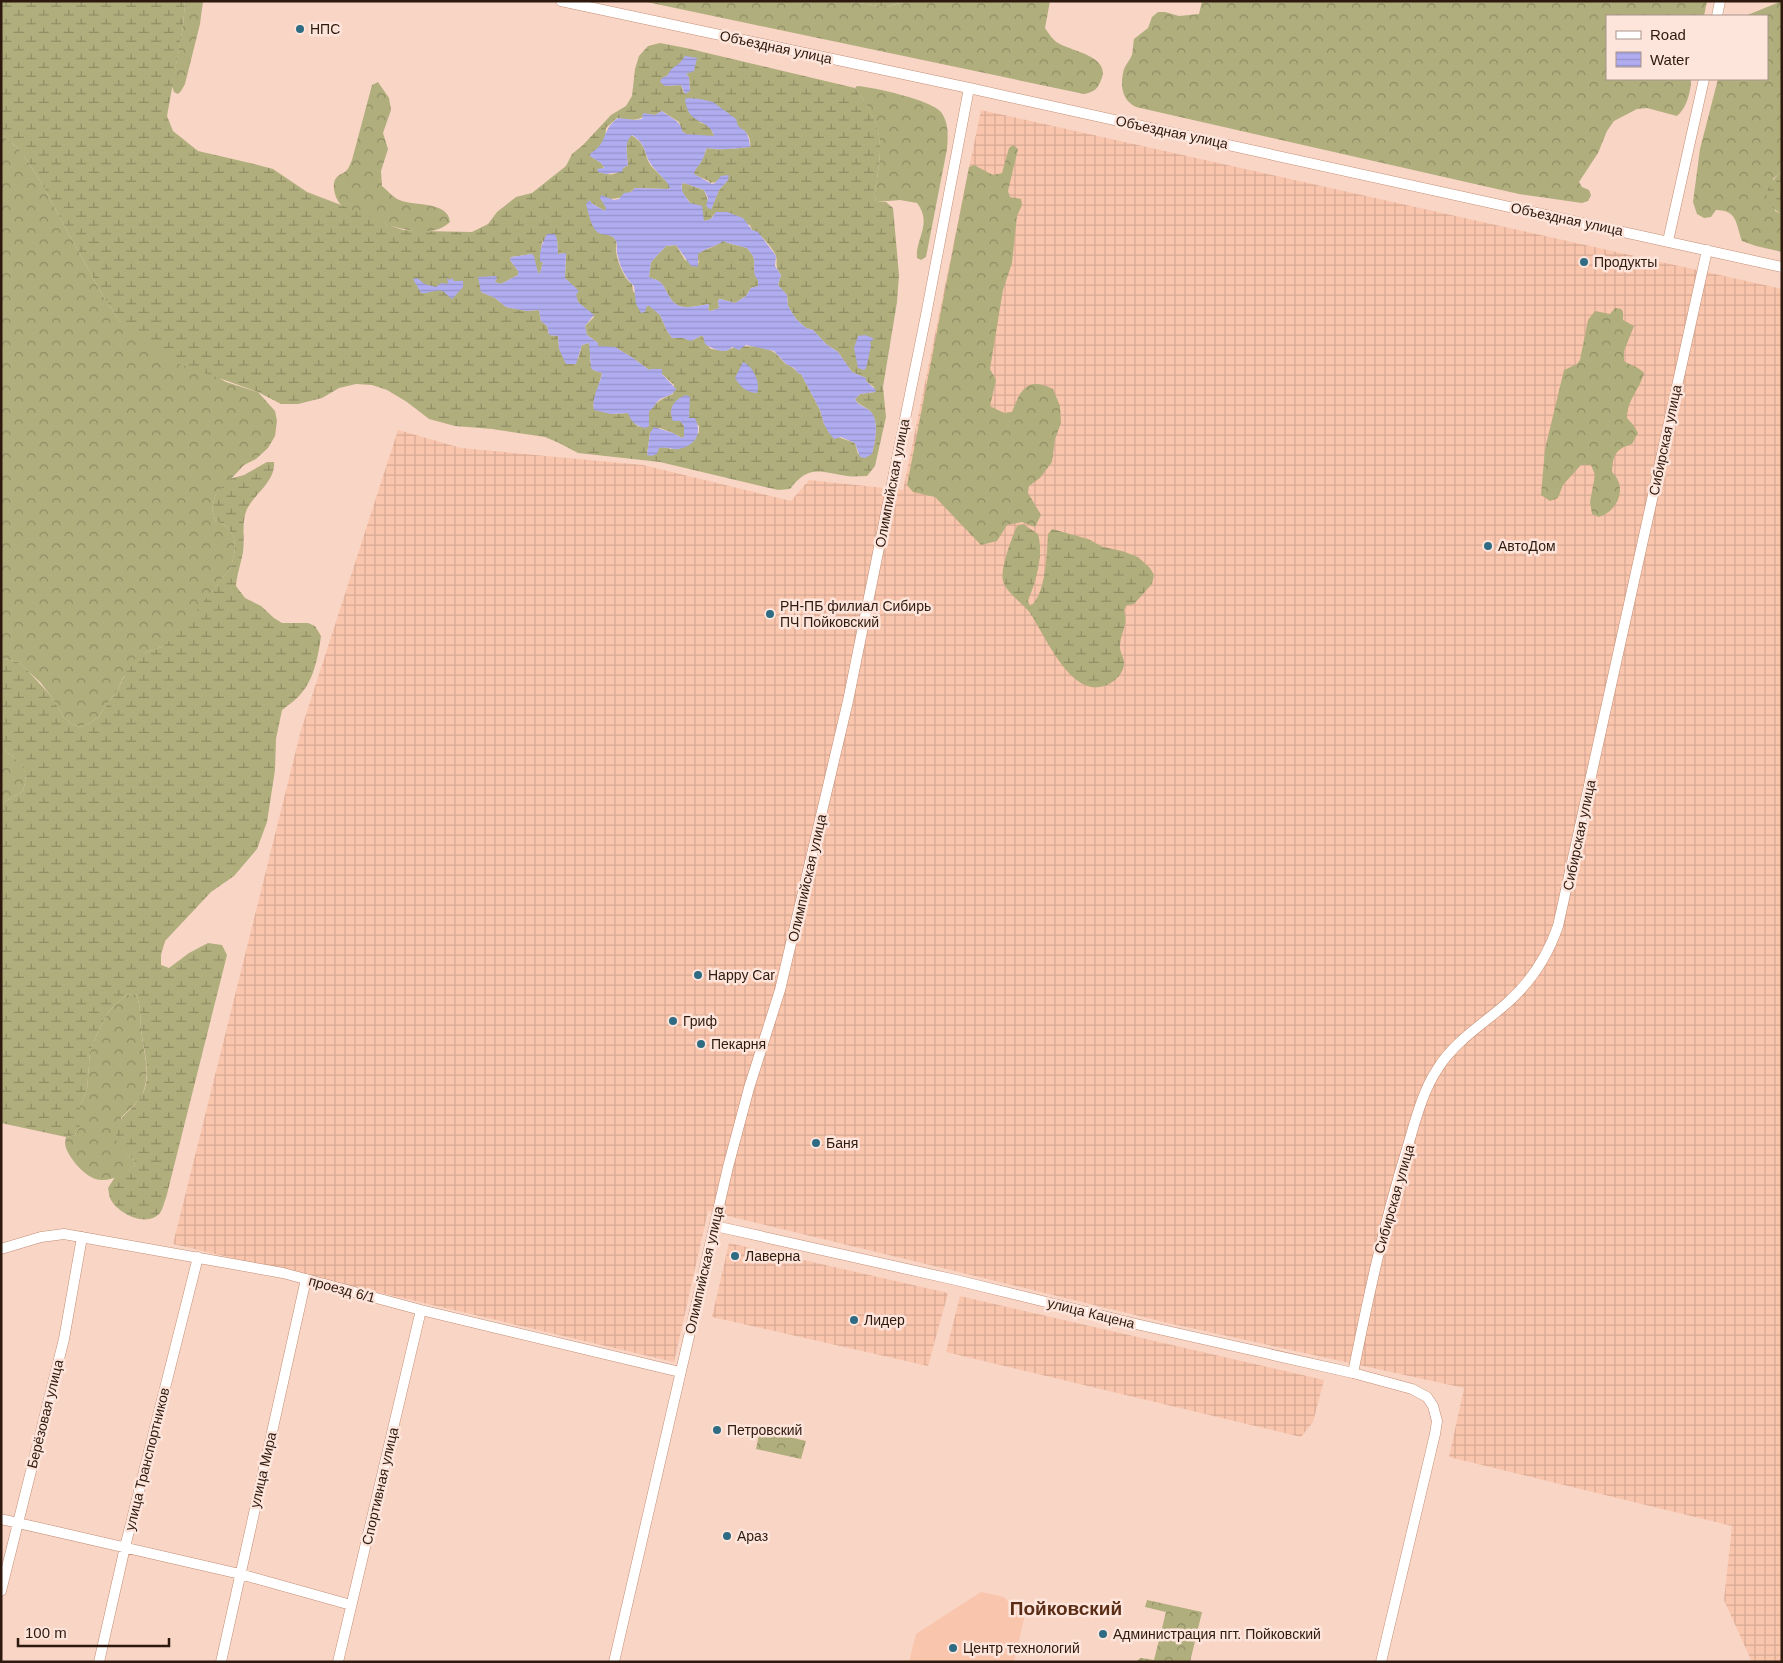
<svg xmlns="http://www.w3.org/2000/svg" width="1783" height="1663" viewBox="0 0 1783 1663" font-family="Arial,sans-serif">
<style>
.built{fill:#fac5ad}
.industrial{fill:url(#industrial-grid)}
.forest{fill:url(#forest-crowns)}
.wetland{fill:url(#wetland-marsh);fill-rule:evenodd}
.water{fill:url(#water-rules);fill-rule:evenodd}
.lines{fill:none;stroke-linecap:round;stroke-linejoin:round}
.minor-casing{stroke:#c48d74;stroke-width:11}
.minor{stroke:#fff;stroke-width:10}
.poi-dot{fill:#2f6c83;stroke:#fde5db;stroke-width:2}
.labels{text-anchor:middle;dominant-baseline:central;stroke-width:5;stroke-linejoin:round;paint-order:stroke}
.poi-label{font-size:14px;fill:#2e190f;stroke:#fde5db;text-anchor:start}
.street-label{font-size:14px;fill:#2e190f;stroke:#fde5db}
.district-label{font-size:19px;font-weight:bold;fill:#5b2d16;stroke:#fde5db}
</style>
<defs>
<pattern id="industrial-grid" width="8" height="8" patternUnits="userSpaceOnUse" patternTransform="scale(1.25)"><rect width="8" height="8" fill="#fac5ad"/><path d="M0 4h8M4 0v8" fill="none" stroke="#d7a994"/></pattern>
<pattern id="forest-crowns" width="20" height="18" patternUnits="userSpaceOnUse" patternTransform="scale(1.25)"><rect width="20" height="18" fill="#b0ae7d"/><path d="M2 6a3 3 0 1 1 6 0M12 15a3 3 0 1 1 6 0" fill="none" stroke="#908d65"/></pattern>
<pattern id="wetland-marsh" width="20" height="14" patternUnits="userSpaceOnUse" patternTransform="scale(1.25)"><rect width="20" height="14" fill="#b0ae7d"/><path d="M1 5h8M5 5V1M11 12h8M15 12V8" fill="none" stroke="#908d65"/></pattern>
<pattern id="water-rules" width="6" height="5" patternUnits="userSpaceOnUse" patternTransform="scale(1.25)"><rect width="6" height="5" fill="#afacef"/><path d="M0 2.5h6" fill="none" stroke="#9793cc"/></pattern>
</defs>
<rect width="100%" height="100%" fill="#f9d5c5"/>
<!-- built -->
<path class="built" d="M 981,1592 L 1004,1597 L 1017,1612 L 1025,1614 L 1014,1662 L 909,1662 L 916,1634 Z"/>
<!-- industrial -->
<path class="industrial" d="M 981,110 L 1782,289 L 1782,1662 L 1752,1662 L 1724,1600 L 1732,1526 L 1449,1457 L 1464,1388 L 1168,1323 L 708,1211 L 674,1362 L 173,1244 L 301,730 L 398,430 L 461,448 L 643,465 L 791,501 L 809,480 L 903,490 Z
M 729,1243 L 948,1293 L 928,1366 L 712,1317 Z
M 960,1296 L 1324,1380 L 1313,1422 L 1301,1437 L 946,1352 Z"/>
<!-- forest -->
<path class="forest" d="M 185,1 L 203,1 L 200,24 L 185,84 L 181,91 L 178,94 L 174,92 L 172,86 L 183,27 Z
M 642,1 L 844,1 L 887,7 L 906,1 L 1050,1 L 1045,28 C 1049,34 1053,40 1058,43 C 1070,51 1112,56 1101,80 C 1098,89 1094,92 1084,94 Z
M 1202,1 L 1707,1 L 1704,16 L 1607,16 L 1607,79 L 1691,79 C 1691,91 1687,108 1677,116 L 1647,108 L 1637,109 L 1614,121 L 1607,131 L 1598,153 L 1579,182 L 1582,187 L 1589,190 L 1591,195 L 1588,201 L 1582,203 L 1519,194 L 1136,107 C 1121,100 1120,84 1124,69 C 1126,64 1130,60 1132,55 C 1133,50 1133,44 1134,39 L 1148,28 L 1152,17 L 1158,12 L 1165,12 L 1179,16 L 1199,14 Z
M 1782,1 L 1782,171 L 1773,179 L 1775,211 L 1782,214 L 1782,252 L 1756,246 L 1742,241 C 1736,225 1738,210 1716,210 L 1711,217 L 1704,218 L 1697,214 L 1693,202 L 1700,149 L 1718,79 L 1767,79 L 1767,16 L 1745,16 Z
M 378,82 L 389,98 L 391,110 L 383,133 L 388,149 L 381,171 L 382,186 C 387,190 392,196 397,199 C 412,207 448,200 450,222 C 429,243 383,224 359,213 C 354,211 345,209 341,205 C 336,200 333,190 334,183 C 336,174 342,175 347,170 C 349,168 351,162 352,160 L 372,85 Z
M 857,86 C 873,87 931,100 941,112 C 949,123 948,136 947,149 L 926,257 L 921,260 L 917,258 C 915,239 933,224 917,203 L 900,200 L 876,202 C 873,191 877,183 878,172 C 884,134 877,119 855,88 Z
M 1,134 L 20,150 L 39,179 L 103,296 L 120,321 L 226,382 L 258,392 L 275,411 L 277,421 L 275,436 L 268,448 L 256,459 L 244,465 L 215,496 L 212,509 L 215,520 L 227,527 L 234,537 L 235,550 L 231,567 L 177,636 L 161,647 L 145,653 L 123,678 L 118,689 L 99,716 L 90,723 L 80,727 L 72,724 L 64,718 L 51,696 L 40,682 L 18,662 L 1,658 Z
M 1013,145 L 1018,149 L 1008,191 L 1010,197 L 1021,199 L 1022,205 L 1017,216 L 1012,263 L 1003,290 L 990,369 L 996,380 L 990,406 L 1004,413 L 1012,412 C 1021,388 1028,377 1053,389 L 1060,406 L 1061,423 L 1055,439 L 1052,462 L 1040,478 L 1029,486 L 1028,493 L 1041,515 L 1035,527 L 1022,522 L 1007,525 L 997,541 L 981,545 L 935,497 L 913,492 L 907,485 L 969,167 L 974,165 L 993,175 L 1002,173 L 1009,148 Z
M 1615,308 L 1621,309 L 1623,312 L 1623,320 L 1634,326 L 1624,351 L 1624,361 C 1631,366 1638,366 1644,373 C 1640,389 1627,400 1627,418 L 1634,426 L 1638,433 L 1632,444 C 1615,449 1613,456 1612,472 C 1628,487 1618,511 1599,517 L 1592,514 L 1590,502 L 1595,475 L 1591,465 L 1581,465 L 1563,485 L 1558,498 L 1550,501 L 1541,495 L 1545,449 L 1564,370 L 1577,364 L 1580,360 L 1588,320 L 1595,311 L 1610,314 Z
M 1,747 C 19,764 31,764 23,791 L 1,804 Z
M 136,994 C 141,1005 140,1017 141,1029 C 143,1051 152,1073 142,1095 C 138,1103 127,1111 121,1118 L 126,1154 L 134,1160 L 135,1165 C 127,1173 114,1180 103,1180 C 88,1181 71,1161 66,1148 C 65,1145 65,1141 66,1137 L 75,1135 L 80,1126 L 80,1105 L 87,1090 L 90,1052 L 97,1034 L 109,1011 L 126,995 Z
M 760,1430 L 806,1441 L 801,1459 L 756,1449 Z
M 1147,1600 L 1202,1612 L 1190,1662 L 1135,1662 L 1141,1658 L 1154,1660 L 1166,1612 L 1145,1607 Z"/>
<!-- wetland -->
<path class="wetland" d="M 1,1 L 185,1 L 183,27 L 167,116 L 173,131 L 198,151 L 250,163 L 273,169 L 307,192 L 341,205 L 389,225 L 403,230 L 422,231 L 472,232 L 488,224 L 497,212 L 516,197 L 532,193 L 566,166 L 572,154 L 583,145 L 611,115 L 626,106 L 632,96 L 635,69 L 639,56 L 648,46 L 660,43 L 686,48 L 855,88 C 877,119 884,133 878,172 C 877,183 873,191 876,202 L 886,202 L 893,208 L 899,275 L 897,302 L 883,387 L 886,417 L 875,466 L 867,476 C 860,476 853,477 847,476 C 820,472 809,464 790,489 L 778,490 L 660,462 L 578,453 L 559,443 L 545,437 L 492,429 L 455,426 L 429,419 L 407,402 L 387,390 L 372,385 L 356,384 L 339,388 L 322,398 L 298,404 L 281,404 L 258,392 L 174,362 L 143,342 L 120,321 L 103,296 L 39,179 L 20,150 L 1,134 ZM 681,64 L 686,74 L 689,77 L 690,91 L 684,93 L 681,85 L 665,86 L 661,79 L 668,75 L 673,68 ZM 662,111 L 679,122 L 682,131 L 686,134 L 710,137 L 714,136 L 709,125 L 698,122 C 715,124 754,121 750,147 C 734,148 722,151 707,148 L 701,162 L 696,168 L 693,174 L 709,181 L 710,183 L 728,180 L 719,190 L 711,209 L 704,190 L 684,183 L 682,184 L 682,192 L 704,221 L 711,219 L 714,214 L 750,225 L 752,230 C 760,233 773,248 776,256 C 778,265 774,265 781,275 L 778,285 L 787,295 L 788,306 L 796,319 L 806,328 L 813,330 L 826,344 L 838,352 L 852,372 L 866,378 L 866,381 L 874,387 L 875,392 L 860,394 L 855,399 C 859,406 865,406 870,411 C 880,422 875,441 872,454 L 858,454 L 855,443 L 838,437 L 824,424 L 820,410 L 801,374 L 798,373 C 794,368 792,367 786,364 C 782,361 779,356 775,353 C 765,345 737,344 726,351 L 711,349 L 706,344 L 703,336 L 701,336 L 691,341 L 683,338 L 672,338 L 667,331 L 660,315 L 649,305 L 646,307 L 633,291 L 632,284 C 624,279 616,259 616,249 C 616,244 618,242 614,238 C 610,234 604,234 599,233 L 588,201 L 605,211 L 607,208 L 600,198 C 615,200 625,199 635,188 L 667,189 L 670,188 L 671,186 C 665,180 659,174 653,168 C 643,158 649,145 631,135 C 624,142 627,155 628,165 C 614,174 616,177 598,172 L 604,167 L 601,163 L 590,156 L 590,154 L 600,148 L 605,140 L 606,128 L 617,118 C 629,120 638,122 647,114 L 655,115 ZM 557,239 L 558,254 L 566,253 L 565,278 C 575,286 572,293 579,303 C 583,309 590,310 594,317 L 585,326 L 587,335 L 598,343 L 598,346 L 601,347 L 615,347 L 633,358 L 649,370 L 662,374 L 674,385 L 673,394 C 655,400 648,412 639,427 L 635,424 L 629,413 L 611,414 L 593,406 L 602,373 L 593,370 L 590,360 L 590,346 L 589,343 L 582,345 L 578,359 L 559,349 L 558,336 L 549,335 L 547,326 L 541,321 L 539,310 L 527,311 L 506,307 L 495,298 L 481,292 L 497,278 L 494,282 L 501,284 L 518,275 L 518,271 L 510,260 L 511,257 L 532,254 L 538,273 L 540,273 L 543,262 L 540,262 L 542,242 ZM 688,413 L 689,418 L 699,426 L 699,432 L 693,442 L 671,449 L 663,447 L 659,448 L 647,455 L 650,433 L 660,428 L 673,433 L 682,438 L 685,436 L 684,426 L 680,421 Z
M 844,1 L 905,1 L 887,7 Z
M 1782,171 L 1782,214 C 1759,202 1765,186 1782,171 Z
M 723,240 L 728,243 L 747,248 C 749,251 753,255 754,259 C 755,267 752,274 759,280 L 758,286 L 751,288 L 746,296 L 735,303 L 720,299 L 718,300 L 719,308 L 711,311 L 708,310 L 709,304 C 693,306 678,313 669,296 C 666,291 664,285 660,282 C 657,279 652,279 649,277 L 651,262 L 666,246 L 676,245 L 685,260 L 699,263 L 697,254 C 705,249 718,246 723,240 Z
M 267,462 L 274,462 C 276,481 255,493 247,509 C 241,523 245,537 243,552 C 241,563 237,574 236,586 L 245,598 L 261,606 L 274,618 L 282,623 L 308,623 L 315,626 L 321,636 C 318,657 314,682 297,698 C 293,702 287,706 282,710 L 276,739 L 275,770 L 267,822 L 257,849 L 234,876 L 211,892 L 165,941 L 161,955 L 161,965 L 169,968 L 189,953 L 208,943 L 222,945 L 227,955 L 166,1198 C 164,1202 163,1209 160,1213 C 147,1228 119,1214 111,1200 C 109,1197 109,1192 108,1188 L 115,1177 L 129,1170 L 135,1165 L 134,1160 L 126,1154 L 116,1140 C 118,1112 127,1117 140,1098 C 154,1079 143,1049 141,1029 C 140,1017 141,1005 136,994 L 126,995 L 109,1011 L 97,1034 L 90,1052 L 87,1090 L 80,1105 L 80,1126 L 75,1135 L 66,1137 L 1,1123 L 1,804 L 23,791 C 31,765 18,763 1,747 L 1,658 L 18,662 L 28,671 L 51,696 L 64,718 L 72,724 L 80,727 L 90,723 L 99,716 L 118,689 L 132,661 L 145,653 L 161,647 L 177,635 L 231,567 L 235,550 L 234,537 L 227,527 L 215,520 L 212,509 L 215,496 L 229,479 L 244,475 Z
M 1023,524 L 1038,534 C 1044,556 1036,580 1028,601 L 1030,606 C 1046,597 1047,550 1048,534 L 1052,529 L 1088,539 L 1103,547 L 1122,551 L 1138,557 L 1150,568 L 1154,575 L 1152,584 L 1134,604 L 1127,605 L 1124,610 C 1129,626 1120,632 1120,647 C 1120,652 1123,656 1124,661 C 1125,673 1115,682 1104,686 C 1070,697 1045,635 1030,613 C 1022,602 1007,594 1003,581 C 1000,569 1012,537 1017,526 Z"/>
<!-- water -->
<path class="water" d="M 685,56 L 697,58 L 694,71 L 686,74 L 689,77 L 690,91 L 685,94 L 681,85 L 665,86 L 660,82 L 662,78 L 668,75 C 672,65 678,68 685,56 Z
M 688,98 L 700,99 L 713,102 L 736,119 L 738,126 L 746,132 L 749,139 L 750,147 C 734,148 723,151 707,148 C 704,152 705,156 702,160 C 700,165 695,168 694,174 L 712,184 L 715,183 L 721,176 L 729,175 L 728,180 L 719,190 L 711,210 L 706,206 L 708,198 L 704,190 L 684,183 L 682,184 C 680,191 686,197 690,203 L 702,206 L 704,221 L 711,219 L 716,212 L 727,212 L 743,218 L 752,230 L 758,232 L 776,256 L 775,266 L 781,275 L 778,285 L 787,295 L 788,306 L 796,319 L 806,328 L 813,330 L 826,344 L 838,352 L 852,372 L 866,378 L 866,381 L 876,390 L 875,392 L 860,394 L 855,399 C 858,406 864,406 870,411 C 880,420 875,443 872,454 L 865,458 L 860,457 L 855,443 L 841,437 L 834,439 L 829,433 L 824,424 L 820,410 L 801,374 L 798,373 L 794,368 L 786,364 L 774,351 L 746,345 L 739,350 L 732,347 C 725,355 713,349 705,344 L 703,336 L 701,336 L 691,341 L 683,338 L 672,338 L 667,331 L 660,315 L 649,306 L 647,306 L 645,312 L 641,313 L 636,304 L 634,286 C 625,278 619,265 617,252 C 616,248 618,245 616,241 C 612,233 605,236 599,233 C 591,229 589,213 586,205 L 588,201 L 591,201 L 591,203 L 605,211 L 606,208 L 600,198 L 601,195 L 614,200 L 619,199 L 624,193 L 631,192 L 635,188 L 667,189 L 670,188 C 667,180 658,174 653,167 C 643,154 647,144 632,135 C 624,142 627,155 628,165 L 623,168 L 622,172 L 606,174 L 598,172 L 597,169 L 604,168 L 604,167 L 601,163 L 590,156 L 590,154 C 610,141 600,131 618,118 L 635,120 L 642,119 L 643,113 L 655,115 L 662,111 C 669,117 681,121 682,131 L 686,134 L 714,136 C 709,117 688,127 685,99 ZM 723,241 L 728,243 L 747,248 C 749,251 753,255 754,259 C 755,267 752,274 758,280 L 758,286 L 751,288 L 746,296 L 735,303 L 720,299 L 718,300 L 719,308 L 711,311 L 708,310 L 709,304 C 693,306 678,313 669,296 C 666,291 664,285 660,282 C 657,279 652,279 649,277 L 651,262 L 666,246 L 676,245 L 691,266 L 698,267 L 698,254 C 705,248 718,246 723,241 Z
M 547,234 L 555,234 L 557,239 L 558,254 L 566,253 L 565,278 L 578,290 L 578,293 L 576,294 L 578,302 L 594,315 L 585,326 L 587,335 L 598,343 L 598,346 L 615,347 L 633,358 L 649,370 L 651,369 L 662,369 L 662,374 L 676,389 C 672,397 664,395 658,401 C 654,405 654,408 649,411 L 649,426 L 646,428 C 637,427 631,422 628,413 L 611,414 L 594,410 C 591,397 600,386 602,373 L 593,370 L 591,368 L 589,343 L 582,345 L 576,364 L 566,364 L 559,349 L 558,336 L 549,335 L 547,326 L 541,321 L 539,310 L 527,311 L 506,307 L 495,298 L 481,292 L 478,277 L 496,276 L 497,278 L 495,282 L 501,284 L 518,275 L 518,271 L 510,260 L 511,257 L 532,254 L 534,256 L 538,273 L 540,273 L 543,262 L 540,262 C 539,252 542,243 547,234 Z
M 447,277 L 449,280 L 452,278 L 454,281 L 463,281 L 463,287 L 452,299 C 448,297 446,292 442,291 C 435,289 429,294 421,293 L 413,279 L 418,278 C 423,285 429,285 436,287 L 441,283 L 448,284 Z
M 865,335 L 873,338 L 873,340 L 870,342 L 871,346 L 866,368 L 864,370 L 858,368 L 854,348 L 858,336 Z
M 743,362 C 753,366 761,383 757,393 C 745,392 741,387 735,378 Z
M 686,395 L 690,397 L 689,418 L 695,418 C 702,433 697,445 679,449 C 672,450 666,446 659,448 L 657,454 L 651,456 L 647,455 L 650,433 L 654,427 L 673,433 L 682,438 L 684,436 L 684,426 L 680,421 L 673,421 C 667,408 675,399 686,395 Z"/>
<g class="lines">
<defs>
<path id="minor" d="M 561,1 L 969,88 L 1782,267
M 1717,16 L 1720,1
M 1668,241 L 1704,79
M 715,1226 L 956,1280 L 1136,1324 L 1353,1373 L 1412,1389 L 1427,1397 L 1433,1406 L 1437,1421 L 1435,1434 L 1381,1662
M 1,1249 L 41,1237 L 64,1234 L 283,1273 L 421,1310 L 680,1372
M 1353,1373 C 1368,1298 1384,1223 1407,1149 C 1415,1122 1422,1092 1438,1068 C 1454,1042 1483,1024 1506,1004 C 1530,983 1548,955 1558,926 L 1707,250
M 1,1519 L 240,1574 L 351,1605
M 1,1591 L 64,1339 L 82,1237
M 99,1662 L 125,1547 L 198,1257
M 221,1662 L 306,1279
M 338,1662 L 421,1310
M 614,1662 L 728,1167 L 749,1088 L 780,990 L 848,701 L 926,315 L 969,88"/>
</defs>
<!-- minor casing -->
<use href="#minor" class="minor-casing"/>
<!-- minor -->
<use href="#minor" class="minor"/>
</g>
<!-- markers -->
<g class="poi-dot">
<circle cx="300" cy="29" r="5"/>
<circle cx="1584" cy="262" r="5"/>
<circle cx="1488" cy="546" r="5"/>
<circle cx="770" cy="614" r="5"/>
<circle cx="698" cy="975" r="5"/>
<circle cx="673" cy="1021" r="5"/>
<circle cx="701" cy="1044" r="5"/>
<circle cx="816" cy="1143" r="5"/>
<circle cx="735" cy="1256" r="5"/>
<circle cx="854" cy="1320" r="5"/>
<circle cx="717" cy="1430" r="5"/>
<circle cx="727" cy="1536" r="5"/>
<circle cx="1103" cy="1634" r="5"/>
<circle cx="953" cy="1648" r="5"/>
</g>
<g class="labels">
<!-- poi labels -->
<g class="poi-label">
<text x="310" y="29">НПС</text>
<text x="1594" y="262">Продукты</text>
<text x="1498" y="546">АвтоДом</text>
<text x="780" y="606">РН-ПБ филиал Сибирь<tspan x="780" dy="16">ПЧ Пойковский</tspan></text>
<text x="708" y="975">Happy Car</text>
<text x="683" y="1021">Гриф</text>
<text x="711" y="1044">Пекарня</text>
<text x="826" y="1143">Баня</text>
<text x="745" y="1256">Лаверна</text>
<text x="864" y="1320">Лидер</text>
<text x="727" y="1430">Петровский</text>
<text x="737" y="1536">Араз</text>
<text x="1113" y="1634">Администрация пгт. Пойковский</text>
<text x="963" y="1648">Центр технологий</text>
</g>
<!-- street labels -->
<g class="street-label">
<text transform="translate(776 47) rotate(12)">Объездная улица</text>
<text transform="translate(1172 132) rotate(12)">Объездная улица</text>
<text transform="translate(1567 219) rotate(12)">Объездная улица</text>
<text transform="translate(1665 440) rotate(-78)">Сибирская улица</text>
<text transform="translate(892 483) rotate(-79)">Олимпийская улица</text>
<text transform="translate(1579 835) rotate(-78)">Сибирская улица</text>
<text transform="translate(807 878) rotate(-77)">Олимпийская улица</text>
<text transform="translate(1394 1199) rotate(-74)">Сибирская улица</text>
<text transform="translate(704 1270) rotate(-77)">Олимпийская улица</text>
<text transform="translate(342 1289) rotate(15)">проезд 6/1</text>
<text transform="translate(1091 1313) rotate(14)">улица Кацена</text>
<text transform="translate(45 1414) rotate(-76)">Берёзовая улица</text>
<text transform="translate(147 1459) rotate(-76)">улица Транспортников</text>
<text transform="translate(263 1470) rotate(-77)">улица Мира</text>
<text transform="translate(380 1486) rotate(-77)">Спортивная улица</text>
</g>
<!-- district labels -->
<g class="district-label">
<text x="1066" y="1608">Пойковский</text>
</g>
</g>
<!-- border -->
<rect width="1783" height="1663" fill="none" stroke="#2e190f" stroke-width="5"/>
<!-- legend -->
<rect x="1606" y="15" width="162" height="65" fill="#fde5db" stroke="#aa9389"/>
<rect x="1616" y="31" width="25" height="8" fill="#ffffff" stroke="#aa9389"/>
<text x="1650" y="40" font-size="15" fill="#2e190f">Road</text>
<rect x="1616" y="52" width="25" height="15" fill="url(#water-rules)" stroke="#aa9389"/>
<text x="1650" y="65" font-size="15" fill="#2e190f">Water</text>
<!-- scale -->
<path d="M18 1638v8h151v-8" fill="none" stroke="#2e190f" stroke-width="2.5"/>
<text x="25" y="1638" font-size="15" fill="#2e190f" stroke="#fde5db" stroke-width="4" paint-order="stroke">100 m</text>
</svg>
